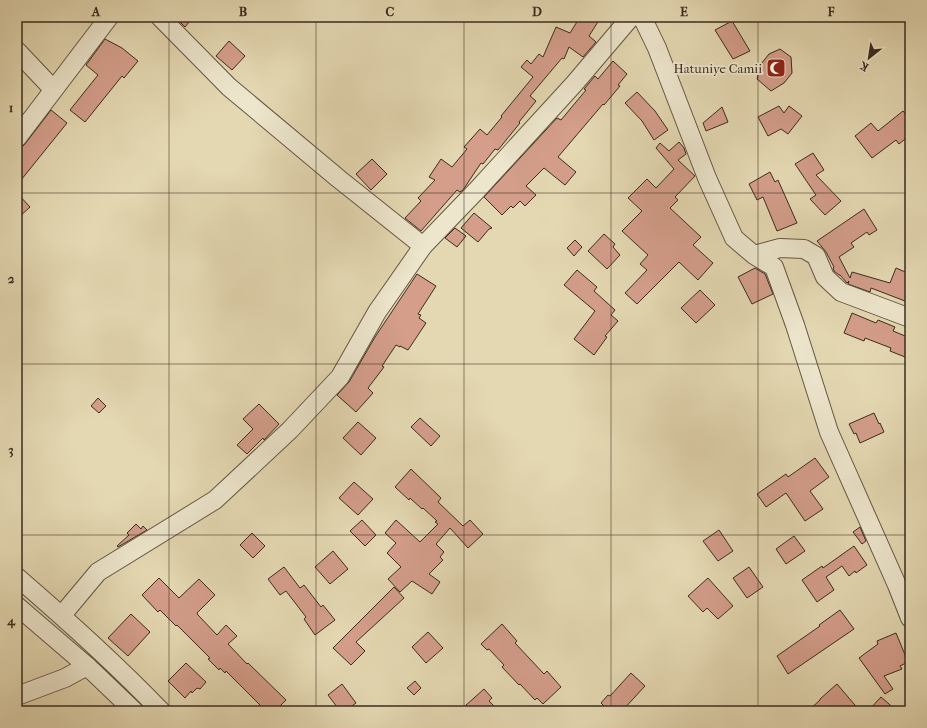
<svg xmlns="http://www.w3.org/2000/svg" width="927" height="728" viewBox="0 0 927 728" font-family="'IM FELL French Canon',serif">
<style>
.building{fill:#d49e8b;stroke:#3a2c1f}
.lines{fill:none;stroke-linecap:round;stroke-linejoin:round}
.minor-casing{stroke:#645744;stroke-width:20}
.minor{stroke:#ede6cd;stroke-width:18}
.grid{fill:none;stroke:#3a2c1f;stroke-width:1;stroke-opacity:0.55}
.labels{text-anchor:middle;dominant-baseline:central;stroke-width:3.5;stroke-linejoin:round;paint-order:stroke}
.poi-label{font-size:13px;fill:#3a2c1f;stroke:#ede6cd;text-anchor:end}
.neatline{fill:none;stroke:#3a2c1f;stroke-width:1.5}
.grid-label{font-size:13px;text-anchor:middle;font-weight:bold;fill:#3a2c1f}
</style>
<rect width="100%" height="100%" fill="#e4d8b2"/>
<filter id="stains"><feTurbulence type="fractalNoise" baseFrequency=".005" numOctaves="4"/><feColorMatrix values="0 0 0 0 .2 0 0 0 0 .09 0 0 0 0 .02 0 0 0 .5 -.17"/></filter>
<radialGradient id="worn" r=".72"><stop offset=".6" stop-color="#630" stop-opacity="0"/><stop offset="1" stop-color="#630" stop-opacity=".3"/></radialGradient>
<!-- building -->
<path class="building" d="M 175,17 L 193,17 L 185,27 Z
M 580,17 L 601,17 L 589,36 L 596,42 L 583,57 L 569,47 L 564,59 L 562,58 L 530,96 L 536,101 L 519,122 L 520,123 L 498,150 L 495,149 L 483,164 L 481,163 L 463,190 L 460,192 L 457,190 L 421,231 L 405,218 L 421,201 L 418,198 L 435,180 L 429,177 L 441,159 L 452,167 L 467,149 L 464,147 L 480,129 L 487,135 L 502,117 L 501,116 L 533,77 L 521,67 L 527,60 L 531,64 L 539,54 L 543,57 L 556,27 L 570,33 Z
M 732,21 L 750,51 L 733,59 L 715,30 Z
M 105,39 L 122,48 L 138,61 L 124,78 L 122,76 L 85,122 L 70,110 L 98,75 L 86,65 Z
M 229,41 L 245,56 L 232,70 L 216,56 Z
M 780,49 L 791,57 L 792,73 L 784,83 L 771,91 L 757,79 L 761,64 L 769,54 Z
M 613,61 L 627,74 L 618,85 L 620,86 L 604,105 L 603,104 L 558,157 L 576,172 L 565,185 L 544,168 L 526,186 L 536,195 L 525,206 L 520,201 L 513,208 L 511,206 L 502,215 L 484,197 L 557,118 L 561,120 L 586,90 L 584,89 L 595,76 L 598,79 Z
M 637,92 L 655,111 L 668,130 L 654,140 L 642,121 L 625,103 Z
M 779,106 L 784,113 L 789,106 L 802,116 L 788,134 L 781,129 L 768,136 L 758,117 Z
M 722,107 L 728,122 L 706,131 L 703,123 Z
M 51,110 L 67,123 L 17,185 L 17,152 L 25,144 Z
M 903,111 L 910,119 L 910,135 L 899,144 L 896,140 L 872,158 L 855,136 L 871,123 L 878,131 Z
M 679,142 L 684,148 L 686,154 L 678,160 L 695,176 L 675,197 L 678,200 L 670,208 L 701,237 L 693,245 L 713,263 L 698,280 L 679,262 L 637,304 L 625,293 L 647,270 L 640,264 L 648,255 L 622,231 L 642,211 L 628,198 L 647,179 L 656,188 L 674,169 L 656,148 L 660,143 L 669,151 Z
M 813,153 L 824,170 L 816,175 L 841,201 L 825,215 L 810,199 L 816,195 L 795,164 Z
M 372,159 L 387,174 L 371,190 L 356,174 Z
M 770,172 L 775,182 L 778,180 L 797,223 L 777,231 L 763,197 L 757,200 L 749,184 Z
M 17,193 L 30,207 L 17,219 Z
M 864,209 L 877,230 L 869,235 L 867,232 L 851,243 L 854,247 L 839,257 L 850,278 L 852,272 L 890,283 L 896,268 L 910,274 L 910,287 L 905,301 L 871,288 L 870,292 L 848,284 L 849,281 L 847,283 L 840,275 L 839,275 L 834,271 L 833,268 L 834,267 L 826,252 L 817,241 Z
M 474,213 L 492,228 L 489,229 L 478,242 L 461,228 Z
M 455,228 L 466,236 L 457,247 L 445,238 Z
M 604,234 L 615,244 L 613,247 L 620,255 L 607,269 L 588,251 Z
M 575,240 L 582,247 L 574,256 L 567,248 Z
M 755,268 L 765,274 L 773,294 L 752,304 L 738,277 Z
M 577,270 L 597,287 L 594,291 L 615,310 L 611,315 L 618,321 L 605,336 L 607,337 L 594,355 L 574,339 L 595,311 L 564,285 Z
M 417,274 L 436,286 L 418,314 L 421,315 L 419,318 L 426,323 L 408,350 L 400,346 L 400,347 L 396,345 L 382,366 L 384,367 L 368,388 L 373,393 L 356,412 L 337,395 L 349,382 L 375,337 Z
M 700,290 L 715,305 L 696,323 L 681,308 Z
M 852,313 L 876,323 L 878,320 L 895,327 L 893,331 L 910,338 L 910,359 L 890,351 L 891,348 L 865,338 L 864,341 L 844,333 Z
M 98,398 L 106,406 L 99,413 L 91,406 Z
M 259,404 L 279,424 L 264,440 L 263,438 L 247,454 L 237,445 L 253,429 L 243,419 Z
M 874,413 L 879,424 L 880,423 L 884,432 L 860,443 L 856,433 L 854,434 L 849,424 Z
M 420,418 L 440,436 L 431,446 L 411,427 Z
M 358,422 L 376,438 L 361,455 L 343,438 Z
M 815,458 L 829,477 L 810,491 L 823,509 L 805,521 L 786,493 L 766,507 L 757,494 L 786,474 L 788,477 Z
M 411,469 L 441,498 L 438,502 L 463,526 L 470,520 L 483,534 L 468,548 L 450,528 L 436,544 L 444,552 L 440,557 L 443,560 L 429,574 L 440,582 L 432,594 L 412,581 L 400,592 L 388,579 L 401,567 L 387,553 L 396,543 L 385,533 L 396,520 L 420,542 L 438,524 L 435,522 L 437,521 L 423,508 L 422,509 L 410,498 L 409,500 L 395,487 Z
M 354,482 L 373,499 L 358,515 L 339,498 Z
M 362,520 L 376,535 L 365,546 L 350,531 Z
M 136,524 L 141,529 L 143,526 L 147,530 L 118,547 L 117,546 L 129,535 L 127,533 Z
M 860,527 L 866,541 L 862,544 L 853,532 Z
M 719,530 L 733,551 L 718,561 L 703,541 Z
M 252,533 L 265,546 L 253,558 L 240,545 Z
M 794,536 L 805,551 L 786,564 L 776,549 Z
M 854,546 L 867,565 L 856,573 L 855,571 L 849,576 L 842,566 L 826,577 L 834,590 L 817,602 L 802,580 L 822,566 L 823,568 Z
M 333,551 L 348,569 L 330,584 L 315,567 Z
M 284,567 L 300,588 L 304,585 L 321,607 L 323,605 L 335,620 L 315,635 L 304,619 L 306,617 L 286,591 L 280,595 L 268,579 Z
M 749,567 L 763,587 L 747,598 L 733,578 Z
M 159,578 L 179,598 L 199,579 L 215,595 L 197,613 L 198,615 L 217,635 L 226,625 L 237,636 L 228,644 L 247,664 L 248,663 L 286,700 L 275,711 L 266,711 L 226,671 L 225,673 L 220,668 L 219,670 L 208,659 L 210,658 L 177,625 L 176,626 L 160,610 L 158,612 L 142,595 Z
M 708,578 L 733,606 L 718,619 L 707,608 L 703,612 L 688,596 Z
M 394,587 L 404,598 L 356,642 L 365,651 L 351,665 L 333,648 Z
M 840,610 L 854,629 L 788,674 L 777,656 L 820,626 L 819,625 Z
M 131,614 L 150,632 L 128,656 L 108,638 Z
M 502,624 L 517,641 L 515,643 L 544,674 L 547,671 L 561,687 L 543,704 L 537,698 L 535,700 L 520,684 L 519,685 L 502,667 L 504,665 L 489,649 L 487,650 L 481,644 Z
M 428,632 L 443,648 L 426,663 L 412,647 Z
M 896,633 L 908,662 L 900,666 L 902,669 L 884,676 L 893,689 L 885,694 L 859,658 L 878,644 L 877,641 Z
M 186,663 L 206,682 L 200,689 L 197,688 L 192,693 L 191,691 L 185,698 L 168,681 Z
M 631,673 L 645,686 L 622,711 L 609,711 L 601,703 L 608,695 L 610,696 Z
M 415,681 L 421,688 L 414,695 L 407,688 Z
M 342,684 L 356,703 L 345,711 L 340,711 L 328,695 Z
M 837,684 L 860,711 L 808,711 L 820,700 L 820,699 Z
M 484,689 L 492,698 L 489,701 L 494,706 L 489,711 L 470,711 L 465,706 Z
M 881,697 L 897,711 L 868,711 Z"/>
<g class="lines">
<defs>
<path id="minor" d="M 160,17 L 229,87 L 339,179 L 423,246
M 642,17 L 657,48 L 707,178 L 734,238 L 754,255 L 774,267 L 795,325 L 829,432 L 897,585 L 910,618
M 17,51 L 53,89
M 17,138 L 109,17
M 754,255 L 780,248 L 804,249 L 816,256 L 825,277 L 841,292 L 910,318
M 17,577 C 67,620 115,663 161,711
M 17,606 L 87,666 L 134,711
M 62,615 L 98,572 L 215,500 L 290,430 L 340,377 L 377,312 L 423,246 L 477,190 L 574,84 L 631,17
M 17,696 L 65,678 L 87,666"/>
</defs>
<!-- minor casing -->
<use href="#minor" class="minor-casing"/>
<!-- minor -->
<use href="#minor" class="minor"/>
</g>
<!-- grid -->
<path class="grid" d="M 169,17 L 169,711M 316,17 L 316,711M 464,17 L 464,711M 611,17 L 611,711M 758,17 L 758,711M 17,193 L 910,193M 17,364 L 910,364M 17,535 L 910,535"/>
<!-- icons -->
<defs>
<symbol id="mosque-square" viewBox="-11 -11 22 22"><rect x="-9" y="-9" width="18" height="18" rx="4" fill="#8f2418" stroke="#ede6cd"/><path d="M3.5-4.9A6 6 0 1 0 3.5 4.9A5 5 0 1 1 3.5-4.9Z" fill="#fff"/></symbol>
</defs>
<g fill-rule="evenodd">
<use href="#mosque-square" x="765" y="57" width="22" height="22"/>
</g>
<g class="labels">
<!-- poi labels -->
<g class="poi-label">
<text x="762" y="68">Hatuniye Camii</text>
</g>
</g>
<!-- margin -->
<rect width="927" height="728" fill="none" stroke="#e4d8b2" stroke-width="44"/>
<!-- north arrow -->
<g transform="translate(869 58) rotate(210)" stroke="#ede6cd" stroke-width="3" paint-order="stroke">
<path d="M0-3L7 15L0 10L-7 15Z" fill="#3a2c1f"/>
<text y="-6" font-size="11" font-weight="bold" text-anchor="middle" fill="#3a2c1f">K</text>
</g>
<rect x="22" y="22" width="883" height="684" class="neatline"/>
<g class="grid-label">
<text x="96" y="16">A</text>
<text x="243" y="16">B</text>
<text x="390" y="16">C</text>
<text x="537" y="16">D</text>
<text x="684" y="16">E</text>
<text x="831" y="16">F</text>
<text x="11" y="112">1</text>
<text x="11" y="283">2</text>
<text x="11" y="454">3</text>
<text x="11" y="625">4</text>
</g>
<rect width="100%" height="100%" filter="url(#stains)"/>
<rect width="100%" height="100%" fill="url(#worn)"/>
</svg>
